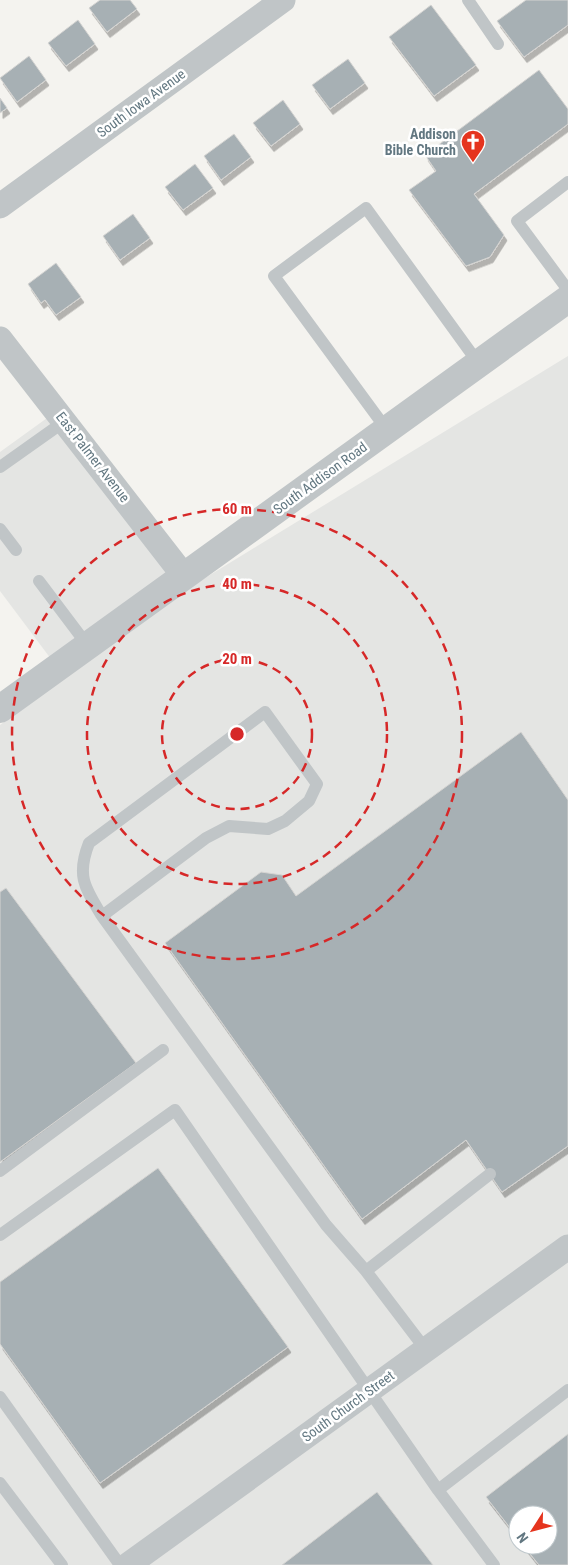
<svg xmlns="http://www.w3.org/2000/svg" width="568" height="1565" viewBox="0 0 568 1565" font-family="'Roboto Condensed',sans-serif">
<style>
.built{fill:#e4e5e3;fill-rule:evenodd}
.building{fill:#a7b0b4;stroke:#d5d4d2;filter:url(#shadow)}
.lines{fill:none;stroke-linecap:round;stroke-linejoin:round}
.service{stroke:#c0c5c7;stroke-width:12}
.minor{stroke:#c0c5c7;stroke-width:25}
.tertiary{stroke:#c0c5c7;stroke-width:28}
.ring{fill:none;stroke:#d62828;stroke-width:2.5;stroke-dasharray:9 6}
.labels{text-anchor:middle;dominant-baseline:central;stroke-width:5;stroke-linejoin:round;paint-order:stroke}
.street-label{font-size:14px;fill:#627781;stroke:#fff}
.poi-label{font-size:14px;font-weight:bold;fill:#627781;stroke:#fff;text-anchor:end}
.centre{fill:#d62828;stroke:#fff;stroke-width:2.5}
.ring-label{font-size:15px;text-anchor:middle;font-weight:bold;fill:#d62828;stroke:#fff;stroke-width:5;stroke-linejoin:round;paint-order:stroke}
</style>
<defs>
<filter id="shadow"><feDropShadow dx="3" dy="5.5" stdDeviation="0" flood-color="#0004"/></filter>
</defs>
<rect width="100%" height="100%" fill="#f4f3ef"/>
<!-- built -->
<path class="built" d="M 568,356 L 568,1565 L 0,1565 L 0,725 L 192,586 ZM 518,1515 L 548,1515 L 548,1545 L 518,1545 Z
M 54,413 L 174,572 L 51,659 L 0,591 L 0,452 Z"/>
<!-- building -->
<path class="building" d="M 100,0 L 130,0 L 137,9 L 107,32 L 89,8 Z
M 526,0 L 568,0 L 568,25 L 524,57 L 497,21 Z
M 431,5 L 476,65 L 434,96 L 389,37 Z
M 78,20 L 95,44 L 66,66 L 48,43 Z
M 29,56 L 46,80 L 17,102 L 0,78 Z
M 348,59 L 365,83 L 330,109 L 312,85 Z
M 539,70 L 568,109 L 568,124 L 474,194 L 504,235 L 490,257 L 466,266 L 409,190 L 436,171 L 425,155 Z
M 0,98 L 7,108 L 0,113 Z
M 283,100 L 300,124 L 271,146 L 253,123 Z
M 234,134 L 251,157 L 221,180 L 204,156 Z
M 195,164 L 213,188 L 183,210 L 165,187 Z
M 133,214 L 150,238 L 120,260 L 103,236 Z
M 56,263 L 81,297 L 56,315 L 45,300 L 41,303 L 28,284 Z
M 521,732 L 568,800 L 568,1146 L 502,1192 L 466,1140 L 362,1219 L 165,943 L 261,872 L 282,875 L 296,896 Z
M 6,888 L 136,1063 L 0,1162 L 0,892 Z
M 158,1168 L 288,1347 L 100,1483 L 0,1344 L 0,1282 Z
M 568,1434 L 568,1565 L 539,1565 L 523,1545 L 548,1545 L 548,1515 L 518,1515 L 518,1538 L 486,1497 Z
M 377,1492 L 433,1565 L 282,1565 Z"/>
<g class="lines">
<!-- service -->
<path class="service" d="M 468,0 L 498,44
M 568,182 L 517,221 L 568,290
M 387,430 L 274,276 L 366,208 L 479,364
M 0,467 L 65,421
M 0,529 L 16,550
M 39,581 L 88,646
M 102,916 L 206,838 L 229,826 L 268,829 L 285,821 L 309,801 L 317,784 L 265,712 L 89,843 C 76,876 85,888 102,916 L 326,1225 L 366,1271 L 426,1350
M 0,1171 L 163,1050
M 0,1235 L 175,1110 L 438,1490 L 494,1565
M 366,1271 L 490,1174
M 0,1397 L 120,1565
M 0,1483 L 62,1565
M 438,1490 L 568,1390"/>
<!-- minor -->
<path class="minor" d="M 0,206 L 283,0
M 0,339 L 184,576
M 128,1565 L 568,1247"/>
<!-- tertiary -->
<path class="tertiary" d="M 0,709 L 568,299"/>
</g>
<!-- distance rings -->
<g class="ring">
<circle cx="237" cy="734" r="75"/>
<circle cx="237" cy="734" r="150"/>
<circle cx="237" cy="734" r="225"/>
</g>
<!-- icons -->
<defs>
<symbol id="church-pin" viewBox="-11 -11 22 30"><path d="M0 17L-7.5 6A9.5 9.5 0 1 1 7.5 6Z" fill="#e5341e" stroke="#fff"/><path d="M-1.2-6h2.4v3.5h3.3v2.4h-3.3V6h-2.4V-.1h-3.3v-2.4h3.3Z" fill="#fff"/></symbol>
</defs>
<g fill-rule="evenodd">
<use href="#church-pin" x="459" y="128" width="28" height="38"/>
</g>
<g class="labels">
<!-- street labels -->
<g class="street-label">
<text transform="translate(141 103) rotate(-36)">South Iowa Avenue</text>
<text transform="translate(93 457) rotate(52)">East Palmer Avenue</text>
<text transform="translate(320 478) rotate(-36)">South Addison Road</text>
<text transform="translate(348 1406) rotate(-36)">South Church Street</text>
</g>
<!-- poi labels -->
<g class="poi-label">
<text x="456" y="134">Addison<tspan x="456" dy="16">Bible Church</tspan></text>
</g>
</g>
<circle cx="237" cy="734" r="8" class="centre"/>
<g class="ring-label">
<text x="237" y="514">60 m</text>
<text x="237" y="589">40 m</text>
<text x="237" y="664">20 m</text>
</g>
<!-- north arrow -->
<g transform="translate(533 1530) rotate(234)"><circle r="24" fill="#ffffff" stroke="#c0c9cd"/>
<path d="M0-4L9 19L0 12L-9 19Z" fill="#e5341e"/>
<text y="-8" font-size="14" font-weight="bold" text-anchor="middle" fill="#627781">N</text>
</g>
</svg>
